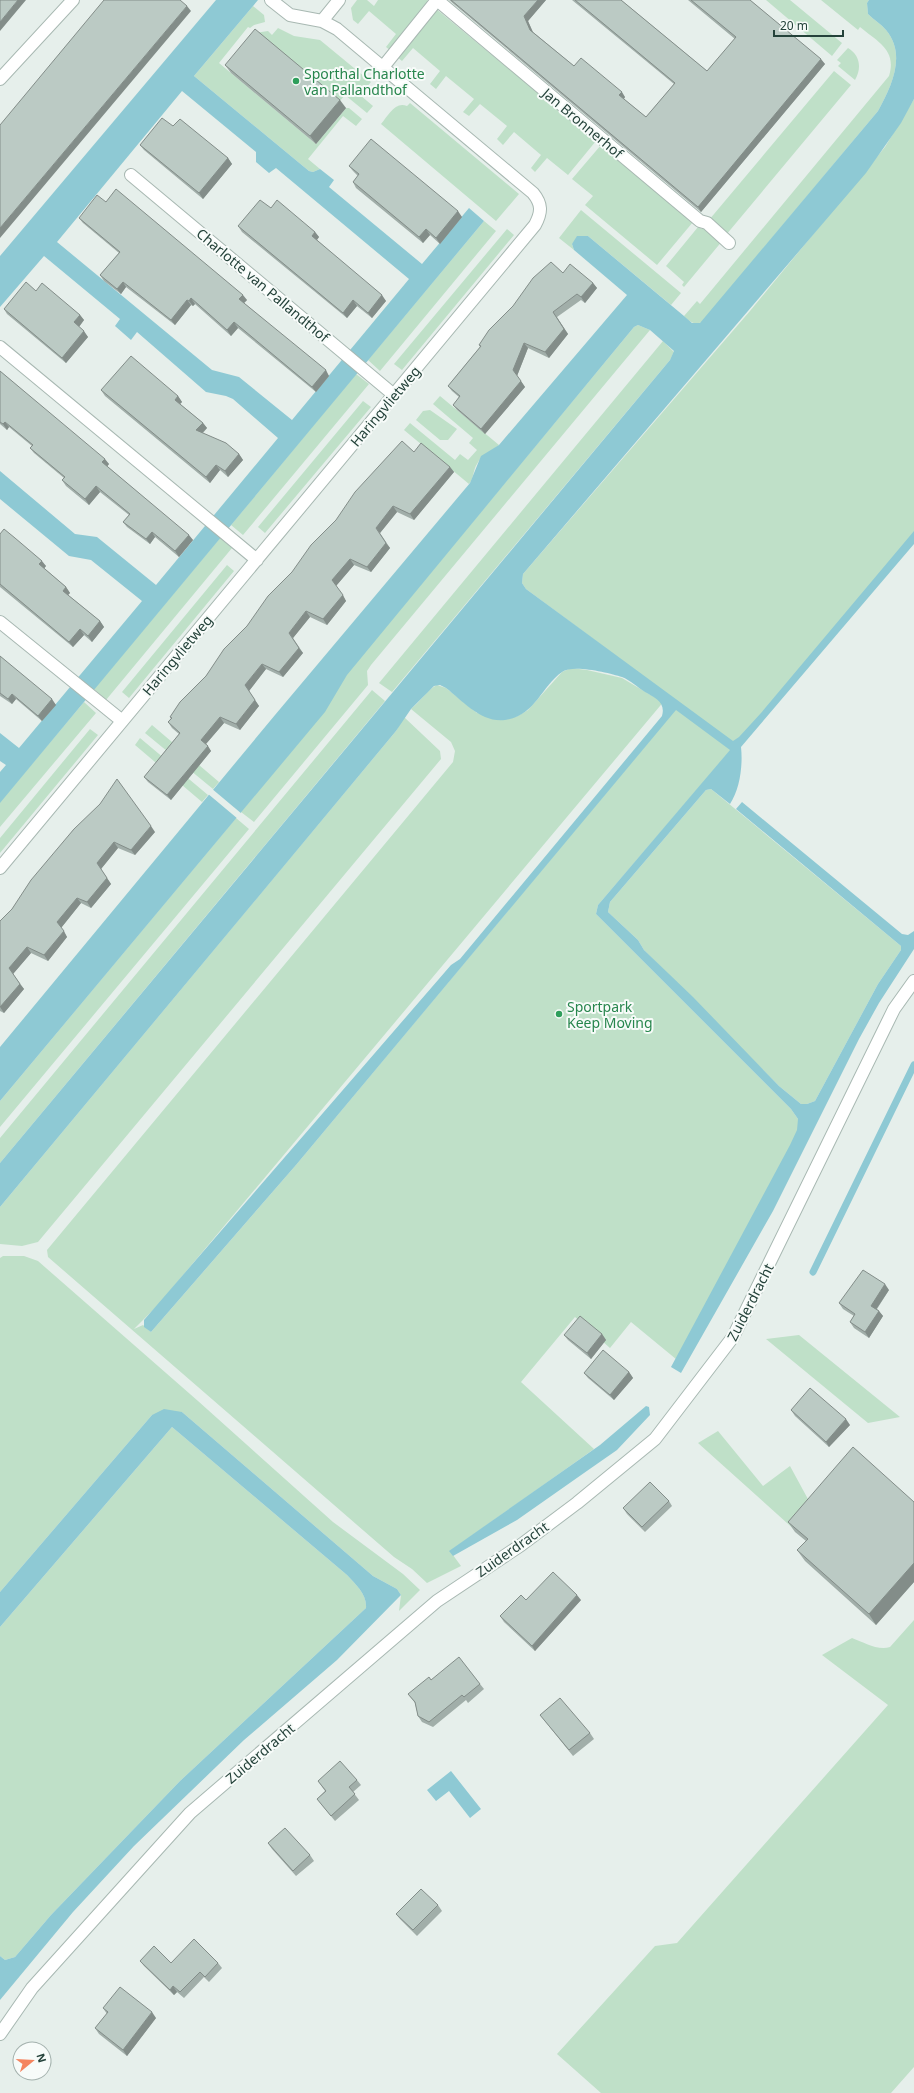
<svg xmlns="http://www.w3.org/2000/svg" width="914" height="2093" viewBox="0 0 914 2093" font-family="'Noto Sans',sans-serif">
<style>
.green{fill:#bfe0c8}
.water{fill:#8ec9d4;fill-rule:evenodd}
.pier{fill:#e6efeb}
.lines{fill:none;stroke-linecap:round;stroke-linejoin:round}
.stream{stroke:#8ec9d4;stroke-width:7}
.minor-casing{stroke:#a8b8b2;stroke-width:14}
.minor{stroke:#fff;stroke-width:12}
.wall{fill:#a1aea9}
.shaded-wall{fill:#838d89}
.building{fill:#bbcac4;stroke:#838d89}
.leisure-dot{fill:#2e9e5b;stroke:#f7fbf9;stroke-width:1.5}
.labels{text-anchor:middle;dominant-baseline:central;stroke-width:4;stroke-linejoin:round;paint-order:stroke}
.leisure-label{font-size:14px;fill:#27864d;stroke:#f7fbf9;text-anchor:start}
.street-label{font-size:14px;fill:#24423a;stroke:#f7fbf9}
</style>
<rect width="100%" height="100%" fill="#e6efeb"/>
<!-- green -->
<path class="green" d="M 357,0 L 367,0 L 374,6 L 378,0 L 427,0 L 431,4 L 391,51 L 386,47 L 396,34 L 369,11 L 358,24 L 353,20 L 351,8 Z
M 766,0 L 790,0 L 842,43 L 832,56 Z
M 821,0 L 869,0 L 867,3 L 868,14 C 874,20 881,24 886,30 C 907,55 891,87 878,111 L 702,322 C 694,326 689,321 684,316 L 697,301 L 700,304 L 889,76 C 897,50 878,42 860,27 L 858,30 Z
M 253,6 L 264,15 L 265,22 L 254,25 L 250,28 L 248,27 L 219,63 L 316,144 L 346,108 L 349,108 L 362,119 L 356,126 L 343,116 L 308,159 L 320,169 L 313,172 L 309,171 L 194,76 Z
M 435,8 L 596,141 L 568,175 L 547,158 L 535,172 L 531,168 L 541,155 L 514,132 L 503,145 L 497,139 L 507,126 L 480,104 L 469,116 L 463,112 L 474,99 L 446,76 L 436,89 L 430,84 L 440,71 L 413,48 L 402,61 L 396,56 Z
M 278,28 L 294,36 L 320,40 L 371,82 L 360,95 L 373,106 L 367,113 L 345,95 L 339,102 L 255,33 L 268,31 L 272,35 Z
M 848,48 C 860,55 862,68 855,80 L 838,66 L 841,63 L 837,60 Z
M 834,71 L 851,85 L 726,235 L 709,220 Z
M 914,99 L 914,536 L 732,748 L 665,700 L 158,1305 L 134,1329 L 143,1325 L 151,1332 L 296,1165 L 676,709 L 731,750 L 598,905 L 596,914 L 791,1109 L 798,1119 L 807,1123 L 682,1364 L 631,1322 L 610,1348 L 575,1317 L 521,1382 L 594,1449 L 450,1551 L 461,1566 L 427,1583 L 412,1569 L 394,1557 L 48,1257 L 47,1250 L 453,762 L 455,751 L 451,742 L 411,709 C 419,703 429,688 437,685 L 446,688 L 477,713 L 516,717 L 528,710 L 562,672 L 571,668 L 587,670 L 622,678 L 654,697 L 666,693 L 526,589 L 522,583 L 523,574 L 750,311 L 885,147 Z
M 410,103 L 519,194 L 496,221 L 381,124 C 388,116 395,101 407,106 Z
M 601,145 L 693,222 L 657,265 L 585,205 L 593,196 L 572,179 Z
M 581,210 L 681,293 L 671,305 L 588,236 L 572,244 L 574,250 L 559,238 Z
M 484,221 L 496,231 L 380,371 L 368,360 Z
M 705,226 L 723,240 L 684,287 L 682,285 L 684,282 L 666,266 L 698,227 L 702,229 Z
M 507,229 L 514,235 L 402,370 L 394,364 Z
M 638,325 L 650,330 L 371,665 L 367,671 L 368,685 L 254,822 L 241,812 L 324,712 L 346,675 L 634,327 Z
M 663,341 L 674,352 L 670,360 L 392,692 L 379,683 Z
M 356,374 L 369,384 L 243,535 L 231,525 Z
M 440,396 L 499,445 C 491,452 482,454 477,464 C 473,470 474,478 469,484 L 404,430 L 410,423 L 455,460 L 460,454 L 468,460 L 477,450 L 469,443 L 473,438 L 433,404 Z
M 363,401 L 371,407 L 265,533 L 258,527 Z
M 430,410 L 457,429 L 448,440 L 440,440 L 416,420 L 423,411 Z
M 220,538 L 232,548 L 106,700 L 94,689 Z
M 227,565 L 234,571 L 129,698 L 122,692 Z
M 372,690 L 385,701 L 0,1163 L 0,1138 Z
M 84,702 L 96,713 L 0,827 L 0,802 Z
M 404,717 L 440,751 L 441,759 L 38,1242 L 22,1246 L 0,1244 L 0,1207 L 396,731 Z
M 152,725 L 219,782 L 213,789 L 145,733 Z
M 90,729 L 98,735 L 0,853 L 0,838 Z
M 140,738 L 208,795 L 202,802 L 135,745 Z
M 711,789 L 901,946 L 901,950 L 878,984 L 815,1101 L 807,1104 L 801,1104 L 779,1086 L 644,950 L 638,940 L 608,912 L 610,902 L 706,790 Z
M 236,818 L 249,829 L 0,1127 L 0,1101 Z
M 3,1256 L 24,1256 L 38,1261 L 198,1401 L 333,1522 L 403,1574 L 420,1590 L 399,1611 L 401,1595 L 397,1589 L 373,1576 L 182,1412 L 152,1415 L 0,1592 L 0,1258 Z
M 799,1335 L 900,1417 L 868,1423 L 766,1339 Z
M 172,1427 L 347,1575 C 356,1585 367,1594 366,1608 L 180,1781 L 51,1915 L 15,1957 L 5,1960 L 0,1956 L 0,1627 Z
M 718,1431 L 763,1486 L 790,1466 L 815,1512 L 797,1532 L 698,1443 Z
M 914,1620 L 914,2067 L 891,2093 L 601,2093 L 557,2054 L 655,1946 L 677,1943 L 888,1705 L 822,1655 L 852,1638 C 863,1642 878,1651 890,1647 Z"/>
<!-- water -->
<path class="water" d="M 216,0 L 258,0 L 194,76 L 309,171 L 313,172 L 320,169 L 334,180 L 329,187 L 422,264 L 469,208 L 484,221 L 0,803 L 0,772 L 6,765 L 0,761 L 0,733 L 19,748 L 142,601 L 91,560 L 69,556 L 0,499 L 0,471 L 75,534 L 97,537 L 156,585 L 278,438 L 233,399 L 226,396 L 206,392 L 137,332 L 131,340 L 115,326 L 120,319 L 44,256 L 0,307 L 0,256 ZM 182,91 L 256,152 L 256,162 L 269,173 L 276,168 L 409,279 L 292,420 L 239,377 L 212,370 L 57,242 Z
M 869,0 L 914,0 L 914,99 L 901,123 L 866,173 L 523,574 L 522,583 L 526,589 L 733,741 L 739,737 L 761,713 L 914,531 L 914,544 L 741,747 C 743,765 740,789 730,804 L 711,789 L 706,790 L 610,902 L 608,912 L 638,940 L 644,950 L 693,997 L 779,1086 L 801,1104 L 807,1104 L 815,1101 L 878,984 L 901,950 L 901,946 L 736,809 L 742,802 L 902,934 L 908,935 L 914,931 L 914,949 L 879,1003 L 859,1039 L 773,1211 L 681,1373 L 671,1367 L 790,1145 L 797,1130 L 798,1119 L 791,1109 L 596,914 L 598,905 L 730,750 L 676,710 L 296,1165 L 151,1332 L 144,1327 L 144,1320 L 451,965 L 460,959 L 662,716 C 666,702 655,698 645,692 C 637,687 630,680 622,677 C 609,673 573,664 562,672 C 541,687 535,716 505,720 C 481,723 463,701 446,688 L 440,685 L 434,686 L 411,709 L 396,731 L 313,831 L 0,1207 L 0,1163 L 670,360 L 674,351 L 650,330 L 638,325 L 634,327 L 347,675 L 325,712 L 0,1101 L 0,1047 L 275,715 L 470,483 L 481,456 L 499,445 L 627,295 L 574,250 L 572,244 L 577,236 L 588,236 L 684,316 L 692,323 L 700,323 L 878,111 C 891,87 907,55 886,30 C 881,24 874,20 868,14 L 867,3 Z
M 646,1406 L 649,1407 L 650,1415 L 617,1450 L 584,1473 L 517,1520 L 453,1556 L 449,1551 L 600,1445 Z
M 164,1409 L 182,1412 L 373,1576 L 397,1589 L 401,1595 L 337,1660 L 244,1740 L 134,1846 L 73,1912 L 0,2000 L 0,1956 L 5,1960 L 15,1957 L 51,1915 L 180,1781 L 366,1608 C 367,1594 356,1585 347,1575 L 172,1427 L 0,1627 L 0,1592 L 152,1415 Z
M 451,1771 L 481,1809 L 470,1818 L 449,1791 L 436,1801 L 427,1790 Z"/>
<!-- pier -->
<path class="pier" d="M 211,788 L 242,814 L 238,819 L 207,793 Z"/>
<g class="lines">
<!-- stream -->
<path class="stream" d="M 813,1272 L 914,1065"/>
<defs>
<path id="minor" d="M 322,21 L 339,0
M 383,67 L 437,0 L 700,221 L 707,223 L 729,243
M 0,79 L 73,0
M 131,175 L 394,395
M 0,347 L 257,560
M 0,622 L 121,720
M 0,868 L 535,225 C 542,212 542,204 533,193 L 337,29 L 322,21 L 290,15 L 271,0
M 0,2034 L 32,1988 L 190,1813 L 437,1601 L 521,1545 L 577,1503 L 655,1439 L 733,1337 L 894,1009 L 914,981"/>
</defs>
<!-- minor casing -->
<use href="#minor" class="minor-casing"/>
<!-- minor -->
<use href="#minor" class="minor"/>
</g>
<!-- wall -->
<path class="wall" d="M 449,0 L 546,0 L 528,21 L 533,32 L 574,66 L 625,97 L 624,99 L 646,117 L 674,84 L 572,0 L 621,0 L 707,71 L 735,39 L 688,0 L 750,0 L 825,64 L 701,212 Z
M 225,65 L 346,108 L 316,144 L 231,73 Z
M 173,126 L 228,158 L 232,164 L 203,199 L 144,150 L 140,145 Z
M 349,166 L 462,217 L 440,244 L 430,235 L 423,243 L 356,188 L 353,182 L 358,176 L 353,171 Z
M 106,202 L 247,300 L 244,303 L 329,376 L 316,392 L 238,328 L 231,336 L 195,304 L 193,306 L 191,305 L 175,325 L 126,287 L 121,294 L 104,281 L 100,275 L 119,253 L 83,223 L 79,218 Z
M 271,208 L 315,232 L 319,237 L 317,240 L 386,301 L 372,318 L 357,306 L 347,318 L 242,232 L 238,226 Z
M 593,283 L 597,288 L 585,303 L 581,300 L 557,317 L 568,334 L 549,358 L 528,348 L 517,376 L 525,387 L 485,434 L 457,410 L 453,405 L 459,397 L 452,391 L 448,386 L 480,347 L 479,345 Z
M 36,291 L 80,315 L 84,320 L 79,327 L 88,337 L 66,363 L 7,314 L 4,309 Z
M 0,371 L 109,464 L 107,466 L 193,540 L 179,557 L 155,537 L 150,544 L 127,527 L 123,522 L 129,515 L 100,492 L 89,505 L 66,486 L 62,480 L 64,478 L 34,453 L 30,448 L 32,446 L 9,427 L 7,430 L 0,424 Z
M 101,390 L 178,396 L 182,402 L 180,404 L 203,423 L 207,428 L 203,433 L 239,454 L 243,460 L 228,477 L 220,470 L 210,483 L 105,396 Z
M 414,452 L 450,467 L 454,472 L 414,520 L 397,512 L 380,533 L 390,548 L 371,572 L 354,565 L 336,586 L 346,601 L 327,625 L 310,617 L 293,638 L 303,653 L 283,677 L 266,669 L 249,691 L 259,706 L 240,730 L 224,723 L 206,744 L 211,751 L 171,800 L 148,782 L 144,777 L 179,734 L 172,728 L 168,722 L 171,718 L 170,717 L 206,676 L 247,626 Z
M 0,534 L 46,566 L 44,568 L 66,587 L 70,593 L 68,595 L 100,621 L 104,627 L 92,642 L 84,635 L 73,647 L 0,587 Z
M 0,656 L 56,705 L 42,721 L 16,699 L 12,704 L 0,696 Z
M 74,829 L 155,832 L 135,855 L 118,848 L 101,869 L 111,884 L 91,908 L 81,903 L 61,928 L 67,937 L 48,961 L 31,953 L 13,974 L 24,989 L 4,1013 L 0,1011 L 0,921 L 12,909 Z
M 889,1290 L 877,1309 L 883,1316 L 869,1338 L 854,1328 L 850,1322 L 854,1316 L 843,1309 L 839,1303 Z
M 602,1334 L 606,1340 L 591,1359 L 568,1340 L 564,1335 Z
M 629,1372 L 633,1378 L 614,1400 L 588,1378 L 584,1373 Z
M 791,1410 L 850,1425 L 829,1447 L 795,1416 Z
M 669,1501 L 672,1506 L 645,1532 L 627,1514 L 623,1508 Z
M 914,1502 L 914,1582 L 876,1625 L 805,1561 L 797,1550 L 806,1541 L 795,1532 L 788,1522 Z
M 526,1600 L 581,1600 L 535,1651 L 504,1622 L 500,1616 Z
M 431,1680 L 480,1684 L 484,1689 L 468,1703 L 466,1700 L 433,1727 L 422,1722 L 418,1716 L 415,1703 L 408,1694 Z
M 540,1715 L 590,1733 L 594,1739 L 573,1756 Z
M 357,1780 L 361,1785 L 353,1792 L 359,1800 L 335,1821 L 317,1799 L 325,1791 L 318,1781 Z
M 268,1843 L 310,1855 L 314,1861 L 296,1876 L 272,1849 Z
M 438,1905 L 442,1911 L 417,1936 L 400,1919 L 396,1914 Z
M 140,1961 L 171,1963 L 218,1963 L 222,1968 L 209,1982 L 204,1977 L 184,1998 L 177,1992 L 174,1995 L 144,1966 Z
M 103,2008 L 156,2018 L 127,2056 L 99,2034 L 95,2028 L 107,2014 Z"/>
<!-- shaded-wall -->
<path class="shaded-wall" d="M 18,0 L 26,0 L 0,31 L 0,22 Z
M 538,0 L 546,0 L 528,21 L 534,35 L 530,30 L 524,16 Z
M 187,6 L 191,11 L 0,238 L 0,228 Z
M 821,59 L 825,64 L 701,212 L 698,207 Z
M 622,92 L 625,97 L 623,100 L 619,95 Z
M 340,100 L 346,108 L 316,144 L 310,136 Z
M 228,158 L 232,164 L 203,199 L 199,193 Z
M 458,211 L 462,217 L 440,244 L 436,238 Z
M 426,229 L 430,235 L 423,243 L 419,237 Z
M 315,232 L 319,237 L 316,241 L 312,236 Z
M 123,282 L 126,287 L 121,294 L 117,289 Z
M 593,283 L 597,288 L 585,303 L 581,297 Z
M 243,295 L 247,300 L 243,304 L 239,299 Z
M 382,295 L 386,301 L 372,318 L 368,313 Z
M 191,298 L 195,304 L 193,306 L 189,301 Z
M 187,300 L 191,305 L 175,325 L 171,320 Z
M 353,300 L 357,306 L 347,318 L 343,313 Z
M 553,312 L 568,334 L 549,358 L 545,352 Z
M 80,315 L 84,320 L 78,328 L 74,322 Z
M 234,322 L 238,328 L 231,336 L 227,330 Z
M 84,331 L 88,337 L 66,363 L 62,358 Z
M 524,343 L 528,348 L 517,376 L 513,370 Z
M 326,370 L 329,376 L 316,392 L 312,387 Z
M 521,381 L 525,387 L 485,434 L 481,429 Z
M 178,396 L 182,402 L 179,405 L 175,400 Z
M 5,422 L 9,427 L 7,430 L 3,424 Z
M 203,423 L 207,428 L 200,435 L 196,430 Z
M 239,454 L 243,460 L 228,477 L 225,471 Z
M 105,459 L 109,464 L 106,468 L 102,462 Z
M 216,465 L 220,470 L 210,483 L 206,477 Z
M 450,467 L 454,472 L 414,520 L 410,514 Z
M 96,486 L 100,492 L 89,505 L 85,499 Z
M 393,506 L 397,512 L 380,533 L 376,528 Z
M 152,532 L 155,537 L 150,544 L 146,539 Z
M 189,535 L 193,540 L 179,557 L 175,551 Z
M 386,543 L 390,548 L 371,572 L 367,567 Z
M 350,559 L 354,565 L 336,586 L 332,580 Z
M 42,561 L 46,566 L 43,570 L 39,564 Z
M 66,587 L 70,593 L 67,596 L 63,591 Z
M 343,595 L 346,601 L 327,625 L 323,619 Z
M 306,611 L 310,617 L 293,638 L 289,633 Z
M 100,621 L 104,627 L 92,642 L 88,636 Z
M 80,629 L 84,635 L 73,647 L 69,642 Z
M 299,648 L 303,653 L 283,677 L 279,672 Z
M 262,664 L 266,669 L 249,691 L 245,685 Z
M 12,694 L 16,699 L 12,704 L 8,699 Z
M 52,699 L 56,705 L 42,721 L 38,716 Z
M 255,700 L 259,706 L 240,730 L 236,724 Z
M 220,717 L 224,723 L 205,745 L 201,740 Z
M 208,746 L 211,751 L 171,800 L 167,795 Z
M 151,826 L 155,832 L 135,855 L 131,850 Z
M 114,842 L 118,848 L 101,869 L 97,863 Z
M 107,878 L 111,884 L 91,908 L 87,902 Z
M 77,898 L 81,903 L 61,928 L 57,922 Z
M 64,931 L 67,937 L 48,961 L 44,955 Z
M 27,947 L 31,953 L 13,974 L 9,968 Z
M 20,984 L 24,989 L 4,1013 L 0,1007 Z
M 885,1284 L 889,1290 L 875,1311 L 871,1306 Z
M 879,1311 L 883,1316 L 869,1338 L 865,1332 Z
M 602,1334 L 606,1340 L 591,1359 L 587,1353 Z
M 629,1372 L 633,1378 L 614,1400 L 610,1395 Z
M 846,1419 L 850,1425 L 829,1447 L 826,1442 Z
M 914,1563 L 914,1582 L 876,1625 L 869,1614 Z
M 577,1595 L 581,1600 L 535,1651 L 532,1646 Z
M 173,1986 L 177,1992 L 174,1995 L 170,1990 Z
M 152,2012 L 156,2018 L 127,2056 L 123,2050 Z"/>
<!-- building -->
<path class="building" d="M 0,0 L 18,0 L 0,22 Z
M 104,0 L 180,0 L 187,6 L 0,228 L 0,125 Z
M 451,0 L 538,0 L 524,16 L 530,30 L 574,66 L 581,58 L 622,92 L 619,95 L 646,117 L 675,83 L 575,0 L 621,0 L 707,71 L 736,37 L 691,0 L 750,0 L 821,59 L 698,207 Z
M 255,29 L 340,100 L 310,136 L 225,65 Z
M 162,118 L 173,126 L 180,119 L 228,158 L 199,193 L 140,145 Z
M 371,139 L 458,211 L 436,238 L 426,229 L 419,237 L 353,182 L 359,174 L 349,166 Z
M 116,189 L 243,295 L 239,299 L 326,370 L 312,387 L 234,322 L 227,330 L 191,298 L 189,301 L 187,300 L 171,320 L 123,282 L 117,289 L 100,275 L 120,252 L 79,218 L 97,195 L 106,202 Z
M 260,200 L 271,208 L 277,200 L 315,232 L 312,236 L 382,295 L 368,313 L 353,300 L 343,313 L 238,226 Z
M 551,262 L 563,273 L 570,264 L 593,283 L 581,297 L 577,294 L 553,312 L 564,329 L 545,352 L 524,343 L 513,370 L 521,381 L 481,429 L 453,405 L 460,396 L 448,386 L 481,346 L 479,345 L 489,330 L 513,306 L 533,278 Z
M 26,282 L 36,291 L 42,283 L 80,315 L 74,322 L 84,331 L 62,358 L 4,309 Z
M 131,356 L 178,396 L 175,400 L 203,423 L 196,430 L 226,443 L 239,454 L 225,471 L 216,465 L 206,477 L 101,390 Z
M 0,371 L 105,459 L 102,462 L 189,535 L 175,551 L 152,532 L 146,539 L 123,522 L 130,514 L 96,486 L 85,499 L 62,480 L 65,477 L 30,448 L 33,445 L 5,422 L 3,424 L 0,422 Z
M 402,441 L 414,452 L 421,443 L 450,467 L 410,514 L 393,506 L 376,528 L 386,543 L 367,567 L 350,559 L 332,580 L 343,595 L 323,619 L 306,611 L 289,633 L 299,648 L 279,672 L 262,664 L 245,685 L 255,700 L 236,724 L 220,717 L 201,740 L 208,746 L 167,795 L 144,777 L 180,733 L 168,722 L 172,718 L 170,717 L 180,702 L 206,676 L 224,649 L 247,626 L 268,596 L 292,572 L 311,545 L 336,520 L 355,492 Z
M 4,529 L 15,538 L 42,561 L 39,564 L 66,587 L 63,591 L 100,621 L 88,636 L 80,629 L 69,642 L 0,584 L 0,534 Z
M 0,656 L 52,699 L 38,716 L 12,694 L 8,699 L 0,693 Z
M 117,779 L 151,826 L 131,850 L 114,842 L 97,863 L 107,878 L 87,902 L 77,898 L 57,922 L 64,931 L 44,955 L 27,947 L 9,968 L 20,984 L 0,1007 L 0,921 L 12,909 L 31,880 L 74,829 L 100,804 Z
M 863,1270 L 885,1284 L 871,1306 L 879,1311 L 865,1332 L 850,1322 L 855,1314 L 839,1303 Z
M 580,1316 L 602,1334 L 587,1353 L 564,1335 Z
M 603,1350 L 629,1372 L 610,1395 L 584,1373 Z
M 810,1388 L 846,1419 L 826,1442 L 791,1410 Z
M 853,1447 L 914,1502 L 914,1563 L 869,1614 L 797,1550 L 808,1539 L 788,1522 Z
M 650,1482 L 669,1501 L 642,1527 L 623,1508 Z
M 553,1572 L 577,1595 L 532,1646 L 500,1616 L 521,1595 L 526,1600 Z
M 459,1657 L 480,1684 L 464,1697 L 462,1695 L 429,1722 L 418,1716 L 415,1702 L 408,1694 L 429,1677 L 431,1680 Z
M 560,1698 L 590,1733 L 569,1750 L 540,1715 Z
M 340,1761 L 357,1780 L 349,1787 L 355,1794 L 331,1816 L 317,1799 L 326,1791 L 318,1781 Z
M 285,1828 L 310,1855 L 293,1871 L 268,1843 Z
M 421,1889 L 438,1905 L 413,1930 L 396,1914 Z
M 194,1939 L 218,1963 L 205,1977 L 200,1972 L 180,1992 L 173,1986 L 170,1990 L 140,1961 L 154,1946 L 171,1963 Z
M 120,1987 L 152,2012 L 123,2050 L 95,2028 L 108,2012 L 103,2008 Z"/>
<!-- markers -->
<g class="leisure-dot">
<circle cx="296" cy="81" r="4"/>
<circle cx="559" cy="1014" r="4"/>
</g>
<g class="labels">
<!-- leisure labels -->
<g class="leisure-label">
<text x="304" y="73">Sporthal Charlotte<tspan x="304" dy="16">van Pallandthof</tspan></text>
<text x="567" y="1006">Sportpark<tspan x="567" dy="16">Keep Moving</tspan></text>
</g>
<!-- street labels -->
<g class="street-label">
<text transform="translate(583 123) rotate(40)">Jan Bronnerhof</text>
<text transform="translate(263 285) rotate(40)">Charlotte van Pallandthof</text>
<text transform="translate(385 406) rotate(-50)">Haringvlietweg</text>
<text transform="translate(177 655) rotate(-50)">Haringvlietweg</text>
<text transform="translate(750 1302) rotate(-63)">Zuiderdracht</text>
<text transform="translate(512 1549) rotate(-35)">Zuiderdracht</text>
<text transform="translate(260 1753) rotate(-40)">Zuiderdracht</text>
</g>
</g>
<!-- north arrow -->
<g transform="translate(32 2061) rotate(72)"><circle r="19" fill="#f7fbf9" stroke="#a3b1ad"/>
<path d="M0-3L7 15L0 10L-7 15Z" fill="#f4845f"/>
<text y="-6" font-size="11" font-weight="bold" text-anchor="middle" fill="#24423a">N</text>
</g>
<!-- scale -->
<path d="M774 30v6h69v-6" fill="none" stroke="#24423a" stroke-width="2"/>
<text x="780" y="30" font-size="12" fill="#24423a" stroke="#f7fbf9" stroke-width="3" paint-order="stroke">20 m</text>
</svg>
